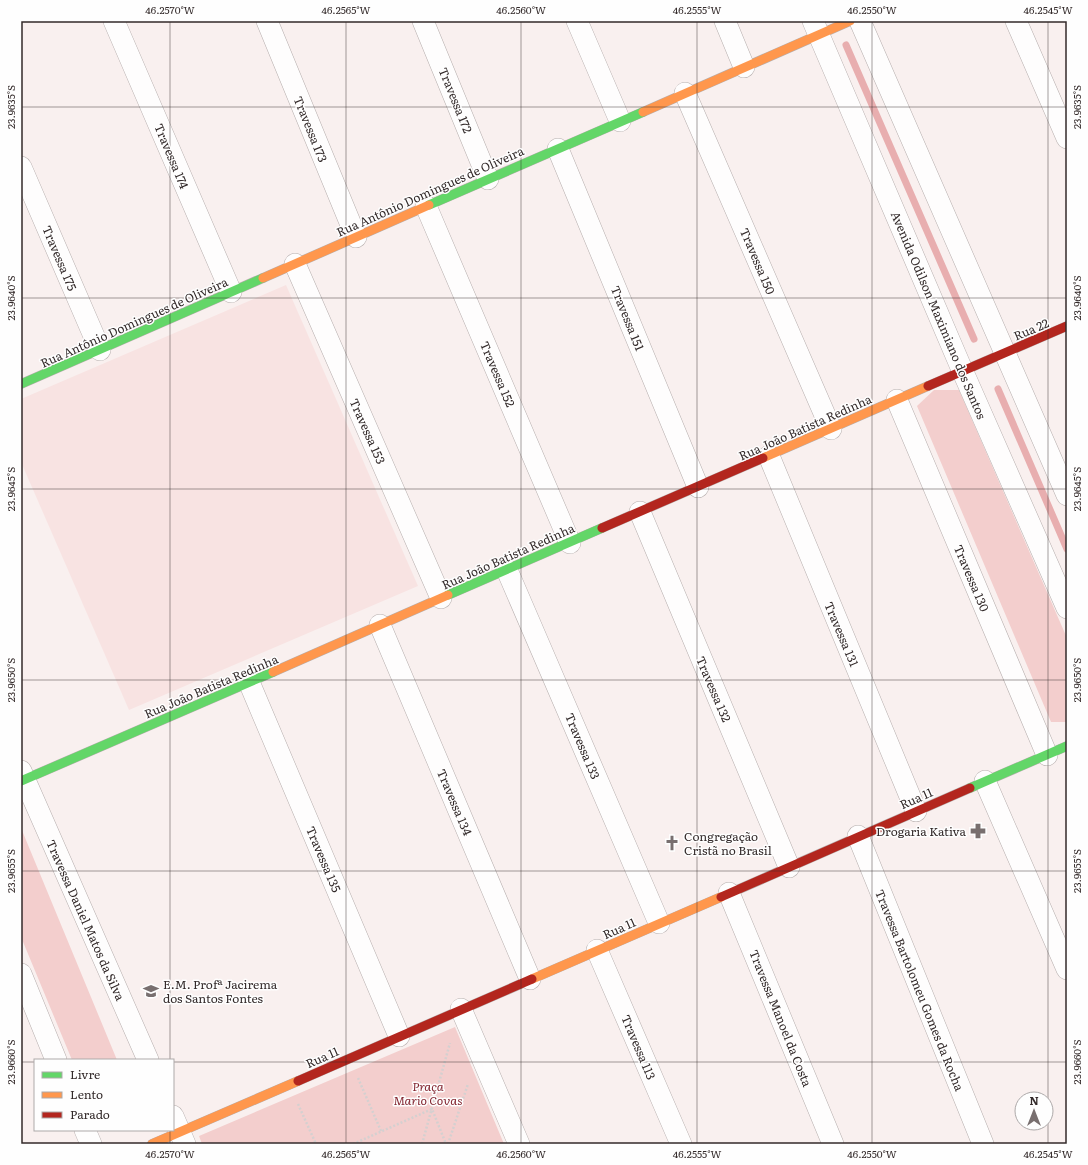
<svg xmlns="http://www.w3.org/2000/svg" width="1088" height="1165" viewBox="0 0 1088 1165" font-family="Literata,serif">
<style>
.built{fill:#f8e3e2}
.green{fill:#f3cecd}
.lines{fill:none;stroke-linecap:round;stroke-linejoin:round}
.stream{stroke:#e8aeaf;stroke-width:7}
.street-casing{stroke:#b6aead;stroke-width:22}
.fast-casing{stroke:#b6aead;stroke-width:10}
.slow-casing{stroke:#b6aead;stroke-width:10}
.jam-casing{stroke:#b6aead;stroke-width:10}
.path{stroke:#d4d0d0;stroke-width:2.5;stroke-dasharray:2 2;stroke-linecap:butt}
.street{stroke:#fefdfd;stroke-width:21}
.fast{stroke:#63d668;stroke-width:9}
.slow{stroke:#ff974d;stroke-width:9}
.jam{stroke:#b3261e;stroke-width:9}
.ticks{fill:none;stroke:#332a2a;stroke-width:1;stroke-opacity:0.45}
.labels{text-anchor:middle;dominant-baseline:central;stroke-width:3;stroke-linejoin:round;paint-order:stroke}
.street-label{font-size:12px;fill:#332a2a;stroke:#fefefe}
.poi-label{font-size:12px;fill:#332a2a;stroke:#fefefe;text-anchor:start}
.park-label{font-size:12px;font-style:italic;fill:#832631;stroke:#fefefe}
.neatline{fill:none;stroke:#332a2a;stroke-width:1.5}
.ticks-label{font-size:10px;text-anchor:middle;fill:#332a2a}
</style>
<rect width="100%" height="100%" fill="#f9f0ef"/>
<!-- built -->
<path class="built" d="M 286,285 L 418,586 L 129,710 L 21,462 L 21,399 Z"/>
<!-- green -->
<path class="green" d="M 934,390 L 959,390 L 1067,638 L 1067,722 L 1051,722 L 917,406 Z
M 21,828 L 117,1060 L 72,1060 L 21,937 Z
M 455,1027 L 504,1144 L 202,1144 L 199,1136 Z"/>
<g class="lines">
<!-- stream -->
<path class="stream" d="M 846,45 L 974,339
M 998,389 L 1067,549"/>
<defs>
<path id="street" d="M 114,21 L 231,292
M 267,21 L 356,237
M 423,21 L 488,179
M 577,21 L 620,121
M 725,21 L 744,67
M 813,21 L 963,372 L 1067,608
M 860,21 L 1067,495
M 1016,21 L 1067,138
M 685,93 L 831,429
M 558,149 L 698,487
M 21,167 L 100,350
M 426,206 L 570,543
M 295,264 L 441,598
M 897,400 L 1047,755
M 769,456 L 916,811
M 640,512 L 789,867
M 507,570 L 659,923
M 380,625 L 530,979
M 249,682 L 399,1036
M 21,771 L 148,1060
M 985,781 L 1067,969
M 858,836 L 983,1144
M 729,893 L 833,1144
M 597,950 L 681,1144
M 21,974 L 56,1060
M 461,1009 L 519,1144
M 173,1116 L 185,1144
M 85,1130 L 91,1144"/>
<path id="fast" d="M 429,205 L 643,112
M 21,384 L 263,278
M 448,595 L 602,528
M 21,781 L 273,672
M 970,788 L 1067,746"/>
<path id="slow" d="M 643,112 L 850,21
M 263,278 L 429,205
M 763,458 L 928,386
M 273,672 L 448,595
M 532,979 L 721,897
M 152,1144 L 298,1081"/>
<path id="jam" d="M 928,386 L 1067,326
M 602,528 L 763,458
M 721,897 L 970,788
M 298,1081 L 532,979"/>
</defs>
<!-- street casing -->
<use href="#street" class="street-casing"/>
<!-- fast casing -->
<use href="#fast" class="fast-casing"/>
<!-- slow casing -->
<use href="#slow" class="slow-casing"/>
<!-- jam casing -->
<use href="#jam" class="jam-casing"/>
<!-- path -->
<path class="path" d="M 358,1078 L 381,1131
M 298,1104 L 316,1144
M 353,1144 L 432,1109 L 446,1144
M 422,1144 L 450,1043
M 448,1144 L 468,1084"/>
<!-- street -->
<use href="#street" class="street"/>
<!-- fast -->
<use href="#fast" class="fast"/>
<!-- slow -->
<use href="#slow" class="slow"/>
<!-- jam -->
<use href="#jam" class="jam"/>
</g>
<!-- ticks -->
<path class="ticks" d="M 170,21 L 170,1060M 346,21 L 346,1144M 521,21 L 521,1144M 697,21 L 697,1144M 872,21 L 872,1144M 1048,21 L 1048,1144M 21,107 L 1067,107M 21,298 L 1067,298M 21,489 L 1067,489M 21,680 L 1067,680M 21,871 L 1067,871M 21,1062 L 35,1062M 173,1062 L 1067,1062M 170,1130 L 170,1144"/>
<!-- icons -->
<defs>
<symbol id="pharmacy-bare" viewBox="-9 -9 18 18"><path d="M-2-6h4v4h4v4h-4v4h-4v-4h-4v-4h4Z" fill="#786f6f" stroke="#fefefe" stroke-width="2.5" paint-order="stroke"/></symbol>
<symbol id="church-bare" viewBox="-9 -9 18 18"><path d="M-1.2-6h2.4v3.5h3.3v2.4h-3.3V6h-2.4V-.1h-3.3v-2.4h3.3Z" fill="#786f6f" stroke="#fefefe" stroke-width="2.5" paint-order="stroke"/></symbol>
<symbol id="school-bare" viewBox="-9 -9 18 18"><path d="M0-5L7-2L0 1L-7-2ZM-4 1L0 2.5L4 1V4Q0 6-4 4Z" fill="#786f6f" stroke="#fefefe" stroke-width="2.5" paint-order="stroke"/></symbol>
</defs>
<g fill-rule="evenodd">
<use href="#pharmacy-bare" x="967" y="820" width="22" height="22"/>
<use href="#church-bare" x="661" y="832" width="22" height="22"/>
<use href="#school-bare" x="140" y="980" width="22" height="22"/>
</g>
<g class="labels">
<!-- street labels -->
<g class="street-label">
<text transform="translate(456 100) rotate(68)">Travessa 172</text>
<text transform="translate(311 129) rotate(68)">Travessa 173</text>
<text transform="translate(172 156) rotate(67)">Travessa 174</text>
<text transform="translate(430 191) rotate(-24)">Rua Antônio Domingues de Oliveira</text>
<text transform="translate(60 258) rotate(67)">Travessa 175</text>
<text transform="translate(758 261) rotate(67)">Travessa 150</text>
<text transform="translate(939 315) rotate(67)">Avenida Odilson Maximiano dos Santos</text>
<text transform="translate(628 318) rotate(68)">Travessa 151</text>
<text transform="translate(134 322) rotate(-24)">Rua Antônio Domingues de Oliveira</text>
<text transform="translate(1031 329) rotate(-23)">Rua 22</text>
<text transform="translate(498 374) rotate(67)">Travessa 152</text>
<text transform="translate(805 427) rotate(-24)">Rua João Batista Redinha</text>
<text transform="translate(368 431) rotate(66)">Travessa 153</text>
<text transform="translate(508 556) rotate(-24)">Rua João Batista Redinha</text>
<text transform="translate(972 578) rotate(67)">Travessa 130</text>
<text transform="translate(842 634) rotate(67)">Travessa 131</text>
<text transform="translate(211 686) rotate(-23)">Rua João Batista Redinha</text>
<text transform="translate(714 689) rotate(67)">Travessa 132</text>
<text transform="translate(583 746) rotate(67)">Travessa 133</text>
<text transform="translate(916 798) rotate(-24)">Rua 11</text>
<text transform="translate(455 802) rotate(67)">Travessa 134</text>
<text transform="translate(324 859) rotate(67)">Travessa 135</text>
<text transform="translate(86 920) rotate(66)">Travessa Daniel Matos da Silva</text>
<text transform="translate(619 928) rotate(-24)">Rua 11</text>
<text transform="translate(920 990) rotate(68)">Travessa Bartolomeu Gomes da Rocha</text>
<text transform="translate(781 1018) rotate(68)">Travessa Manoel da Costa</text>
<text transform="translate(639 1047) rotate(67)">Travessa 113</text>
<text transform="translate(322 1057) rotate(-24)">Rua 11</text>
</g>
<!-- poi labels -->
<g class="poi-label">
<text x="966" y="831" text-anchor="end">Drogaria Kativa</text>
<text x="684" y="836">Congregação<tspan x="684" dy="14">Cristã no Brasil</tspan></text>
<text x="163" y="984">E.M. Profª Jacirema<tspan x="163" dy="14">dos Santos Fontes</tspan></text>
</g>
<!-- park labels -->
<g class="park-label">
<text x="428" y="1086">Praça<tspan x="428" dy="14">Mario Covas</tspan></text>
</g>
</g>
<!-- border -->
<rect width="1088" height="1165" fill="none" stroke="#fefefe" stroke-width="44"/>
<!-- legend -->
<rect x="34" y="1059" width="140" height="72" fill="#fefefe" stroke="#ada9a9"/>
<rect x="42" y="1072" width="20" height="6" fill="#63d668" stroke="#ada9a9"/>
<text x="70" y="1079" font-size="12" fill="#332a2a">Livre</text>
<rect x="42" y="1092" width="20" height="6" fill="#ff974d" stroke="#ada9a9"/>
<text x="70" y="1099" font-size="12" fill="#332a2a">Lento</text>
<rect x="42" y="1112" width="20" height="6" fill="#b3261e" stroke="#ada9a9"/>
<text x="70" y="1119" font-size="12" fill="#332a2a">Parado</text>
<!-- north arrow -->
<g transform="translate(1034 1111)"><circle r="19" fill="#fefefe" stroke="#ada9a9"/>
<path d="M0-3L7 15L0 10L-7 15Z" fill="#786f6f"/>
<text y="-6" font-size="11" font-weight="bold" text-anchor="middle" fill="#332a2a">N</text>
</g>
<rect x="22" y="22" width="1044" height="1121" class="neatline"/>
<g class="ticks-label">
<text x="170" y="14">46.2570°W</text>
<text x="346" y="14">46.2565°W</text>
<text x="521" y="14">46.2560°W</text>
<text x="697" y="14">46.2555°W</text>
<text x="872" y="14">46.2550°W</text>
<text x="1048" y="14">46.2545°W</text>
<text transform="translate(11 107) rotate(-90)" y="4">23.9635°S</text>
<text transform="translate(1077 107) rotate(-90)" y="4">23.9635°S</text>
<text transform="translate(11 298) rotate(-90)" y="4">23.9640°S</text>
<text transform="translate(1077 298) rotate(-90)" y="4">23.9640°S</text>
<text transform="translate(11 489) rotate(-90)" y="4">23.9645°S</text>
<text transform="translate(1077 489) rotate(-90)" y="4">23.9645°S</text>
<text transform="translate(11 680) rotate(-90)" y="4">23.9650°S</text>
<text transform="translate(1077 680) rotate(-90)" y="4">23.9650°S</text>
<text transform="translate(11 871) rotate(-90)" y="4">23.9655°S</text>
<text transform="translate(1077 871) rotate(-90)" y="4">23.9655°S</text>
<text transform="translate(11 1062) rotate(-90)" y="4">23.9660°S</text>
<text transform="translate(1077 1062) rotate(-90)" y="4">23.9660°S</text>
<text x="170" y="1158">46.2570°W</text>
<text x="346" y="1158">46.2565°W</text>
<text x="521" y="1158">46.2560°W</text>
<text x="697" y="1158">46.2555°W</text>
<text x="872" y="1158">46.2550°W</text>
<text x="1048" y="1158">46.2545°W</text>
</g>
</svg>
